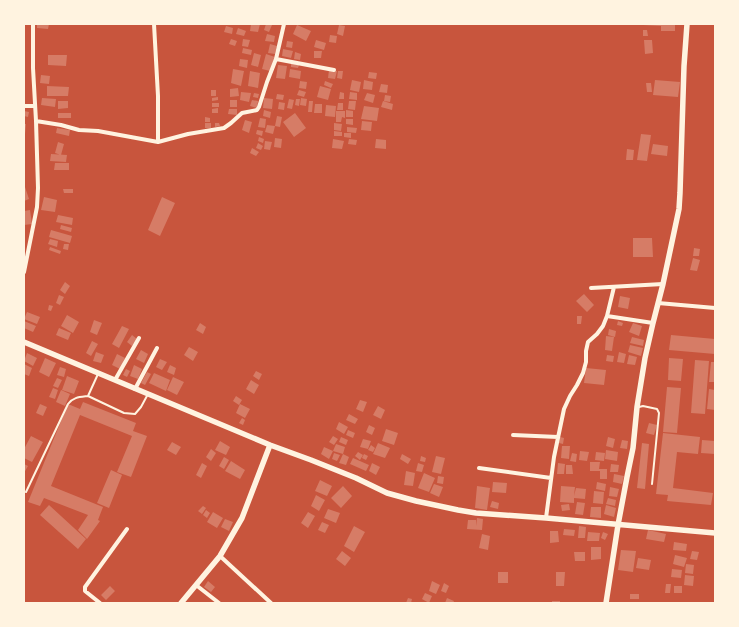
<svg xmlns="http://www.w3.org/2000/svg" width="739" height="627" viewBox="0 0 739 627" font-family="Arial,sans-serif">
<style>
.building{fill:#d67c66}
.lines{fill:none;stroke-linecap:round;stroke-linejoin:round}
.service{stroke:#fff3e0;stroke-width:2}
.minor{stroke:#fff3e0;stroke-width:4}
.tertiary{stroke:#fff3e0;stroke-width:5.5}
</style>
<rect width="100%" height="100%" fill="#c8553d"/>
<!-- building -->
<path class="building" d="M 37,24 L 49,24 L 48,29 L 37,28 Z
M 251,24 L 260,24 L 258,32 L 250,31 Z
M 266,24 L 272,25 L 269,32 L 264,30 Z
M 643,24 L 675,24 L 675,31 L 661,31 L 661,26 L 643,25 Z
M 297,25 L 311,31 L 306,41 L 293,34 Z
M 339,25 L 345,26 L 343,36 L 337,34 Z
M 226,26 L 233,28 L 232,34 L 224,32 Z
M 238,28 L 246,31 L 244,36 L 236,34 Z
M 643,30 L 647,30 L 648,36 L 643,36 Z
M 267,34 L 275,36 L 274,42 L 265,41 Z
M 330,35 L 337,36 L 336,43 L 329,42 Z
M 231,39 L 237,41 L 235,46 L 229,44 Z
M 243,39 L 250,40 L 248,47 L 242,46 Z
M 316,40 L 326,43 L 324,50 L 314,47 Z
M 644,40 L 652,40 L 653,53 L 645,54 Z
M 287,41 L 293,42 L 292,48 L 286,47 Z
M 270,44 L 277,46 L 275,54 L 268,53 Z
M 243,48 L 252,50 L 251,55 L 242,53 Z
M 283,49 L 293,51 L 291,58 L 282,56 Z
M 314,51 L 322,51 L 321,58 L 314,58 Z
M 295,52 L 301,54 L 300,60 L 294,59 Z
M 254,53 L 261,55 L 258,67 L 251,65 Z
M 266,54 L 275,57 L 270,71 L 262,69 Z
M 48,55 L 67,55 L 66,66 L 48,65 Z
M 240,59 L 248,60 L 247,68 L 239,66 Z
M 291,63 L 299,65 L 298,68 L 291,67 Z
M 278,65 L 287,66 L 285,79 L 276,78 Z
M 233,69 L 244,71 L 241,86 L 231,83 Z
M 290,69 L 301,71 L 300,79 L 289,77 Z
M 329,70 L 337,71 L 335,79 L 328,78 Z
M 250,71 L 260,73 L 258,88 L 248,86 Z
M 338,71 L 343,71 L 342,79 L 337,78 Z
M 369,72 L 377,73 L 376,79 L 368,78 Z
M 41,75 L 50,76 L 49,84 L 40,83 Z
M 352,80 L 361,82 L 359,92 L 350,90 Z
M 364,80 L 373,82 L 372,90 L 363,89 Z
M 655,80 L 680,82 L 678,97 L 653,95 Z
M 300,81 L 307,82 L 306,89 L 299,88 Z
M 325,81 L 333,84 L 331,88 L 324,85 Z
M 646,83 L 651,83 L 652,92 L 647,92 Z
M 381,84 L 388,85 L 387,93 L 379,92 Z
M 47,86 L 69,87 L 68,96 L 47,96 Z
M 320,86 L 331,89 L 328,100 L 317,97 Z
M 238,88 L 239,96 L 230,97 L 230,89 Z
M 211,90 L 216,90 L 216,96 L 211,96 Z
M 299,90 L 306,92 L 304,97 L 297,95 Z
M 241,92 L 251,93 L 249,102 L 240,100 Z
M 340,92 L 344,93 L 344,99 L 339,99 Z
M 350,92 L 357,93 L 357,100 L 349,99 Z
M 254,93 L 259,94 L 258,98 L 253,97 Z
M 367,93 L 375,95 L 373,103 L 364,100 Z
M 277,94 L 284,95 L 283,100 L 276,99 Z
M 385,95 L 391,96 L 390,102 L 384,101 Z
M 218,97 L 218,100 L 212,101 L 212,98 Z
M 42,98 L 56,99 L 55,107 L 41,105 Z
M 264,98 L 273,99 L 272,109 L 263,108 Z
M 301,98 L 307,99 L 306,106 L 300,105 Z
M 289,99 L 294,100 L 292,109 L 287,108 Z
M 296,99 L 300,99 L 299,106 L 295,105 Z
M 230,100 L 237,100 L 237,107 L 230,107 Z
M 252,100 L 258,101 L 257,108 L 250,106 Z
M 58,101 L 68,101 L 68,108 L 58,109 Z
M 309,101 L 313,101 L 312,112 L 308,112 Z
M 349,101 L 356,101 L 355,110 L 348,109 Z
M 383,101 L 393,104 L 392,110 L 381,107 Z
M 279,102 L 285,103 L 284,110 L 278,109 Z
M 212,103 L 219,103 L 219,107 L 212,107 Z
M 338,103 L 343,103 L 343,110 L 337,110 Z
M 315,104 L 322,104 L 322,113 L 314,113 Z
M 326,105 L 336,106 L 335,117 L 325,116 Z
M 364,106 L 379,108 L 377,121 L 361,119 Z
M 218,108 L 218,113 L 212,113 L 212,109 Z
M 229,109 L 237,109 L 237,115 L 228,114 Z
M 264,110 L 271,112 L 270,118 L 263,116 Z
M 346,110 L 353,111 L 353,117 L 346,117 Z
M 24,111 L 29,112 L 28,117 L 24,116 Z
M 336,111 L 345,111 L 345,118 L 342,117 L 341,122 L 336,122 Z
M 58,113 L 71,113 L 71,118 L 58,118 Z
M 295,113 L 306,128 L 294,137 L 283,122 Z
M 277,116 L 282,117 L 280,127 L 275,126 Z
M 205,117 L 210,118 L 210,122 L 205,122 Z
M 260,118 L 266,119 L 265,128 L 258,127 Z
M 346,119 L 353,119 L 353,125 L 346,124 Z
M 245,120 L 252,122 L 249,133 L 242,130 Z
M 362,121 L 372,122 L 371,131 L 361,130 Z
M 205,123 L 211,123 L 211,128 L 205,128 Z
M 215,123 L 219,123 L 220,126 L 215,127 Z
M 334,123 L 342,124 L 341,131 L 334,130 Z
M 24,124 L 26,124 L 25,134 L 24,134 Z
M 267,125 L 275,126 L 273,134 L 265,132 Z
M 347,127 L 357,128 L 356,133 L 347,132 Z
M 57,128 L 70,130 L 69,136 L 56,133 Z
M 257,130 L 263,131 L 262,136 L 256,134 Z
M 334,131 L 342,132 L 342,136 L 334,136 Z
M 344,133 L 351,133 L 351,138 L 344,137 Z
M 641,134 L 651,135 L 647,161 L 637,160 Z
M 259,137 L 264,139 L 263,143 L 258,141 Z
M 275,138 L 282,139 L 281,148 L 274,147 Z
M 333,139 L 344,141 L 342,149 L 332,148 Z
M 349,139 L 357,140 L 356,145 L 348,144 Z
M 376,139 L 386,140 L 386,149 L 375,148 Z
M 265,141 L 272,142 L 270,150 L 264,149 Z
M 58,142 L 64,144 L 61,155 L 55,153 Z
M 258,143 L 263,146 L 261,150 L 256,148 Z
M 653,144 L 668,146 L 667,156 L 651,154 Z
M 252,148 L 259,152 L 256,156 L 250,153 Z
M 627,149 L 634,150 L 633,160 L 626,160 Z
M 51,154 L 67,155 L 66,162 L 50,161 Z
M 55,163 L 69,163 L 69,170 L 54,170 Z
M 24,184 L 29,199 L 24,201 Z
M 63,189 L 73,189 L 73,193 L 64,193 Z
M 44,197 L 57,200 L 55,212 L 41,210 Z
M 162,197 L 175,203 L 160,236 L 148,230 Z
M 30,210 L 32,224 L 24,225 L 24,211 Z
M 58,215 L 73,218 L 72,225 L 56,222 Z
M 61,225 L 72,228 L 71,232 L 60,229 Z
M 51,230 L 72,236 L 70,243 L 49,237 Z
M 633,238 L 652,238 L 653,257 L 633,257 Z
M 50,239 L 58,241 L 57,247 L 48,244 Z
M 64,244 L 69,244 L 68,250 L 63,249 Z
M 50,247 L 61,251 L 60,254 L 49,250 Z
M 694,248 L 700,249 L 699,256 L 693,256 Z
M 693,258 L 700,260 L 697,271 L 690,270 Z
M 65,282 L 70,286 L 65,294 L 60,290 Z
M 584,294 L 594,305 L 587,312 L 576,301 Z
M 59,295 L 64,297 L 60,305 L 56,303 Z
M 620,296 L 630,298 L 628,309 L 618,307 Z
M 49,305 L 53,306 L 51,311 L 48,310 Z
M 27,312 L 40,317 L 37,324 L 24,319 Z
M 67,315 L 79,322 L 73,333 L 61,326 Z
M 577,316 L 582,316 L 581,324 L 577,324 Z
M 94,320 L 102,323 L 97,335 L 90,332 Z
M 24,321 L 36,326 L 33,332 L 24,328 Z
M 618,321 L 623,323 L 622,326 L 617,325 Z
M 200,323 L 206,327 L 203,334 L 196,330 Z
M 633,323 L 642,326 L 639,336 L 629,332 Z
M 122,326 L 129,329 L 119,348 L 112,344 Z
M 59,328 L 71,333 L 68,340 L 56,335 Z
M 609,329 L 616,331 L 615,337 L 608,335 Z
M 132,335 L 137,339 L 132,346 L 127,342 Z
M 671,335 L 715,339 L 715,354 L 669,350 Z
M 606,336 L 614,337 L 612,351 L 605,350 Z
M 632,337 L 644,340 L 643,346 L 630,343 Z
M 92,341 L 98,344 L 91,356 L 86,353 Z
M 630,345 L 643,348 L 641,356 L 628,352 Z
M 189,347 L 198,352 L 193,361 L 184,355 Z
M 141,350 L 148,354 L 144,363 L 136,359 Z
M 96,352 L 104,355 L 101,363 L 93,361 Z
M 619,352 L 626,354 L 624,363 L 617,362 Z
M 27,353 L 37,358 L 33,366 L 24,361 Z
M 117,354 L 125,358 L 120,369 L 112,365 Z
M 607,355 L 614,356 L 613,362 L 606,361 Z
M 629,355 L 637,357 L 635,365 L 627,364 Z
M 45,358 L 56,363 L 49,377 L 39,372 Z
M 669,358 L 683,359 L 681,381 L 668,380 Z
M 160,359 L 167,362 L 162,370 L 156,367 Z
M 695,360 L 709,361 L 705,414 L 691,413 Z
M 711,362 L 715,362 L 715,382 L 709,382 Z
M 24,364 L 32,368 L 29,376 L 24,374 Z
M 134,365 L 142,369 L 138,379 L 130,376 Z
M 170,365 L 176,368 L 174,375 L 167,372 Z
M 60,367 L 66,369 L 64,377 L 57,375 Z
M 586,368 L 606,370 L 604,385 L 584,383 Z
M 126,369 L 130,371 L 127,377 L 123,375 Z
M 256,371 L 262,374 L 259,380 L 253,376 Z
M 147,372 L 151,374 L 145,385 L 141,383 Z
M 154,373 L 170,380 L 166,391 L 149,383 Z
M 67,376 L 79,381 L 74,394 L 62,390 Z
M 173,377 L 184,382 L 177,395 L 167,390 Z
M 57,378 L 62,380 L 58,388 L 53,386 Z
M 251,380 L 259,385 L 254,394 L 246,389 Z
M 667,387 L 681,388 L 677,433 L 663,432 Z
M 53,388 L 58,390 L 55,399 L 49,397 Z
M 709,389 L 715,390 L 715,410 L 707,409 Z
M 61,390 L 70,394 L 65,406 L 56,402 Z
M 236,396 L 242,400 L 239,405 L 233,401 Z
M 360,400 L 367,402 L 363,412 L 356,409 Z
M 83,402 L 136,423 L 133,431 L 147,436 L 131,477 L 117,472 L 132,436 L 80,415 L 51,486 L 103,507 L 98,520 L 100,521 L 87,539 L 78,530 L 88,515 L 44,498 L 40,506 L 28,502 L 68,404 L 80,409 Z
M 40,404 L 47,407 L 43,416 L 36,413 Z
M 240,404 L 250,409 L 245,418 L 236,413 Z
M 378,406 L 385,410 L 381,419 L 373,415 Z
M 349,414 L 358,419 L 355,424 L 346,420 Z
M 242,418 L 245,420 L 243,425 L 239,423 Z
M 339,422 L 348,427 L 344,434 L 336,429 Z
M 649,423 L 657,425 L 654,435 L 646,433 Z
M 369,425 L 375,428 L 372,435 L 366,432 Z
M 386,429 L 398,433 L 394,445 L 382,441 Z
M 348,430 L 355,433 L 353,438 L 346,435 Z
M 663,433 L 700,437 L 698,454 L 677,452 L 673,488 L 713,493 L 711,505 L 667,501 L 668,495 L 656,494 Z
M 31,436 L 43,442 L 32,462 L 24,458 L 24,449 Z
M 333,436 L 338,439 L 334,445 L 329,442 Z
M 341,437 L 348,440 L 346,445 L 339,442 Z
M 560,437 L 564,438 L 563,444 L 559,443 Z
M 608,437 L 615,439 L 613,448 L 606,446 Z
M 363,439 L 371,441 L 368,449 L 360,447 Z
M 622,440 L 628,441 L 627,449 L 620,448 Z
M 702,440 L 715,441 L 715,454 L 701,453 Z
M 220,441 L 230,447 L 226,455 L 215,450 Z
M 172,442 L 181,447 L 176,455 L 167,450 Z
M 378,443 L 390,448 L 385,458 L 373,454 Z
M 642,443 L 649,444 L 645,489 L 637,488 Z
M 336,444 L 345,447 L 343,454 L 333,451 Z
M 371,445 L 375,448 L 373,452 L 368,450 Z
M 562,446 L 570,446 L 569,459 L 561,458 Z
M 324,447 L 333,451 L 329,459 L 321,454 Z
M 211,449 L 216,453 L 211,461 L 206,457 Z
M 606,450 L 618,452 L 617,461 L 605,459 Z
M 580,451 L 589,452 L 587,461 L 579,460 Z
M 358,452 L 363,455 L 360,460 L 355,456 Z
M 596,452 L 605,453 L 604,461 L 595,460 Z
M 334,453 L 340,455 L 337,461 L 332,459 Z
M 572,453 L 577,454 L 576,462 L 570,461 Z
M 343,454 L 349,457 L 346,465 L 339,463 Z
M 364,454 L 368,456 L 366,460 L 362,458 Z
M 402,454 L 411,459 L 408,464 L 400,459 Z
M 421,456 L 426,458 L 425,462 L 420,461 Z
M 436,456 L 445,458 L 441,474 L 432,472 Z
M 224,457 L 229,460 L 224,469 L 219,466 Z
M 353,458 L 369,465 L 366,471 L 350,464 Z
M 231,461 L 245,470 L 240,479 L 225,471 Z
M 590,462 L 600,462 L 599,469 L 607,469 L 607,479 L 600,479 L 600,471 L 590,471 Z
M 202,463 L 207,466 L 201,478 L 196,475 Z
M 372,463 L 380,467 L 376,475 L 369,471 Z
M 418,463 L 424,465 L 422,472 L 416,471 Z
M 558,463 L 565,464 L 564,474 L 557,474 Z
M 24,464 L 28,466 L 24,473 Z
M 611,464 L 619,465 L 618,472 L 610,472 Z
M 566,465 L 572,465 L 573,474 L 566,474 Z
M 111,470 L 122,475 L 109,508 L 97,503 Z
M 406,471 L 415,473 L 413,486 L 404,485 Z
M 424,473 L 435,478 L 429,492 L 418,488 Z
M 614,474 L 624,476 L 622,484 L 613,482 Z
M 438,476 L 444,477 L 443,484 L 437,483 Z
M 320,480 L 332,486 L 327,496 L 315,491 Z
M 493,482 L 507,483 L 506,493 L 492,492 Z
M 597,482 L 606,484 L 605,491 L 596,489 Z
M 434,484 L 443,487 L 439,497 L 430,493 Z
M 343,486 L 352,496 L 341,508 L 331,498 Z
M 477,486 L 490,488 L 487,510 L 475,508 Z
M 561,486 L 575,487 L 574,496 L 576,488 L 586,489 L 585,499 L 574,498 L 574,503 L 560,502 Z
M 610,487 L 619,489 L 617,497 L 609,496 Z
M 594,491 L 604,492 L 603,504 L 593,503 Z
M 316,495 L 325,500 L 319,511 L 311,506 Z
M 608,498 L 616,500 L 615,506 L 606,504 Z
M 492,501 L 499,503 L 498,509 L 490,507 Z
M 577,502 L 585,503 L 583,515 L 575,514 Z
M 569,504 L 570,510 L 562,511 L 561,505 Z
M 49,505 L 86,539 L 78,549 L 40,515 Z
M 606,505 L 616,508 L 614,517 L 604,514 Z
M 203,506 L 206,508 L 202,514 L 198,511 Z
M 591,507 L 601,507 L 601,518 L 590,517 Z
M 328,509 L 340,513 L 336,523 L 324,518 Z
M 206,510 L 210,513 L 207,518 L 203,515 Z
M 213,512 L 223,518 L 217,528 L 207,522 Z
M 308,512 L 315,516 L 308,528 L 301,523 Z
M 477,518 L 483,519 L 482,530 L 467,529 L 468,520 L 476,520 L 476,526 Z
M 225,519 L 233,522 L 229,531 L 221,527 Z
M 322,522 L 329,525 L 325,533 L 318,530 Z
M 354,526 L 365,532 L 354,552 L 344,546 Z
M 579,526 L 586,527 L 585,538 L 578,538 Z
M 564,529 L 575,530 L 574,536 L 563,535 Z
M 648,530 L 666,534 L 664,542 L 646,539 Z
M 550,531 L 558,531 L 559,542 L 550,543 Z
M 588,532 L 600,533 L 599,541 L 587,541 Z
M 603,532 L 608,534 L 605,540 L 601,538 Z
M 482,534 L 490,536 L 488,550 L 479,548 Z
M 674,542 L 687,544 L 686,551 L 673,550 Z
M 591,547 L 601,547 L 601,559 L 591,560 Z
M 621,550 L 636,551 L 633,572 L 618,570 Z
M 342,551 L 351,558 L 345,566 L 336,559 Z
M 692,551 L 699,552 L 697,560 L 690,559 Z
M 574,552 L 585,552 L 585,561 L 575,561 Z
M 675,555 L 687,558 L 684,567 L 673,564 Z
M 638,558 L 651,560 L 649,570 L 636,568 Z
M 686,564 L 694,565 L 693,574 L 685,573 Z
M 672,569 L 682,570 L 681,578 L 671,577 Z
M 498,572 L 508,572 L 508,583 L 498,583 Z
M 556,572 L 565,572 L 564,586 L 556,586 Z
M 685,575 L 694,576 L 693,586 L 684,585 Z
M 208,581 L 215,587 L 211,592 L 204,587 Z
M 432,581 L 440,585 L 436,594 L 429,591 Z
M 444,583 L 449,586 L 446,593 L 441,591 Z
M 666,584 L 671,584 L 670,593 L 665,593 Z
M 110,586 L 115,591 L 106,600 L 101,595 Z
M 674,586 L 682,586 L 682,593 L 674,593 Z
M 425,593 L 432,596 L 429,603 L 422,599 Z
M 630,594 L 639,594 L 639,599 L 630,599 Z
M 408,598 L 412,599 L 411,603 L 406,603 Z
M 447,598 L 454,601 L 453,603 L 445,603 Z
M 552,601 L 560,601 L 560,603 L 552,603 Z"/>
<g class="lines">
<!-- service -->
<path class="service" d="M 88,396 L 124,413 L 135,414 L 141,407 L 148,394
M 639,407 L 643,406 L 657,409 L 659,413 L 652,484
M 26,492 L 68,404 C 73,397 80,397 88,396 L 98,374"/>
<!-- minor -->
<path class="minor" d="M 154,24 L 158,96 L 158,142
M 276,59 L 334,70
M 24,106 L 34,106
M 36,121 L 61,125 L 79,130 L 98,131 L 158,142 L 188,134 L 224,128 L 231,123 L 242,113 L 257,110 L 259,107 L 267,82 L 276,59 L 284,24
M 24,272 L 37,207 L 38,188 L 36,121 L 33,68 L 33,24
M 591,288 L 663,284
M 658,303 L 715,308
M 607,316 L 653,323
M 115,380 L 139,338
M 135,389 L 157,348
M 513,435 L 558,437
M 479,468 L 551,478
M 546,518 L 554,457 L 564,409 L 570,396 L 577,385 L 583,373 L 586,362 L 586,351 L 588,342 L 597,334 L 603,326 L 607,316 L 614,287
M 220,556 L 271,603
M 196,585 L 219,603
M 100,603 L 85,591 L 85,587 L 127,529"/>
<!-- tertiary -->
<path class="tertiary" d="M 24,342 L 270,445 L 311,460 L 356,478 L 387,493 L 416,501 L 458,510 L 476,513 L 546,518 L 715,533
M 181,603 L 220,556 L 242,518 L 270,445
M 606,603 L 618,525 L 627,477 L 633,448 L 637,407 L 645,358 L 653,323 L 663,284 L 679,209 L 680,193 L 684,66 L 687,24"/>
</g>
<!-- border -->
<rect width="739" height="627" fill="none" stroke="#fff3e0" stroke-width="50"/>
</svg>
